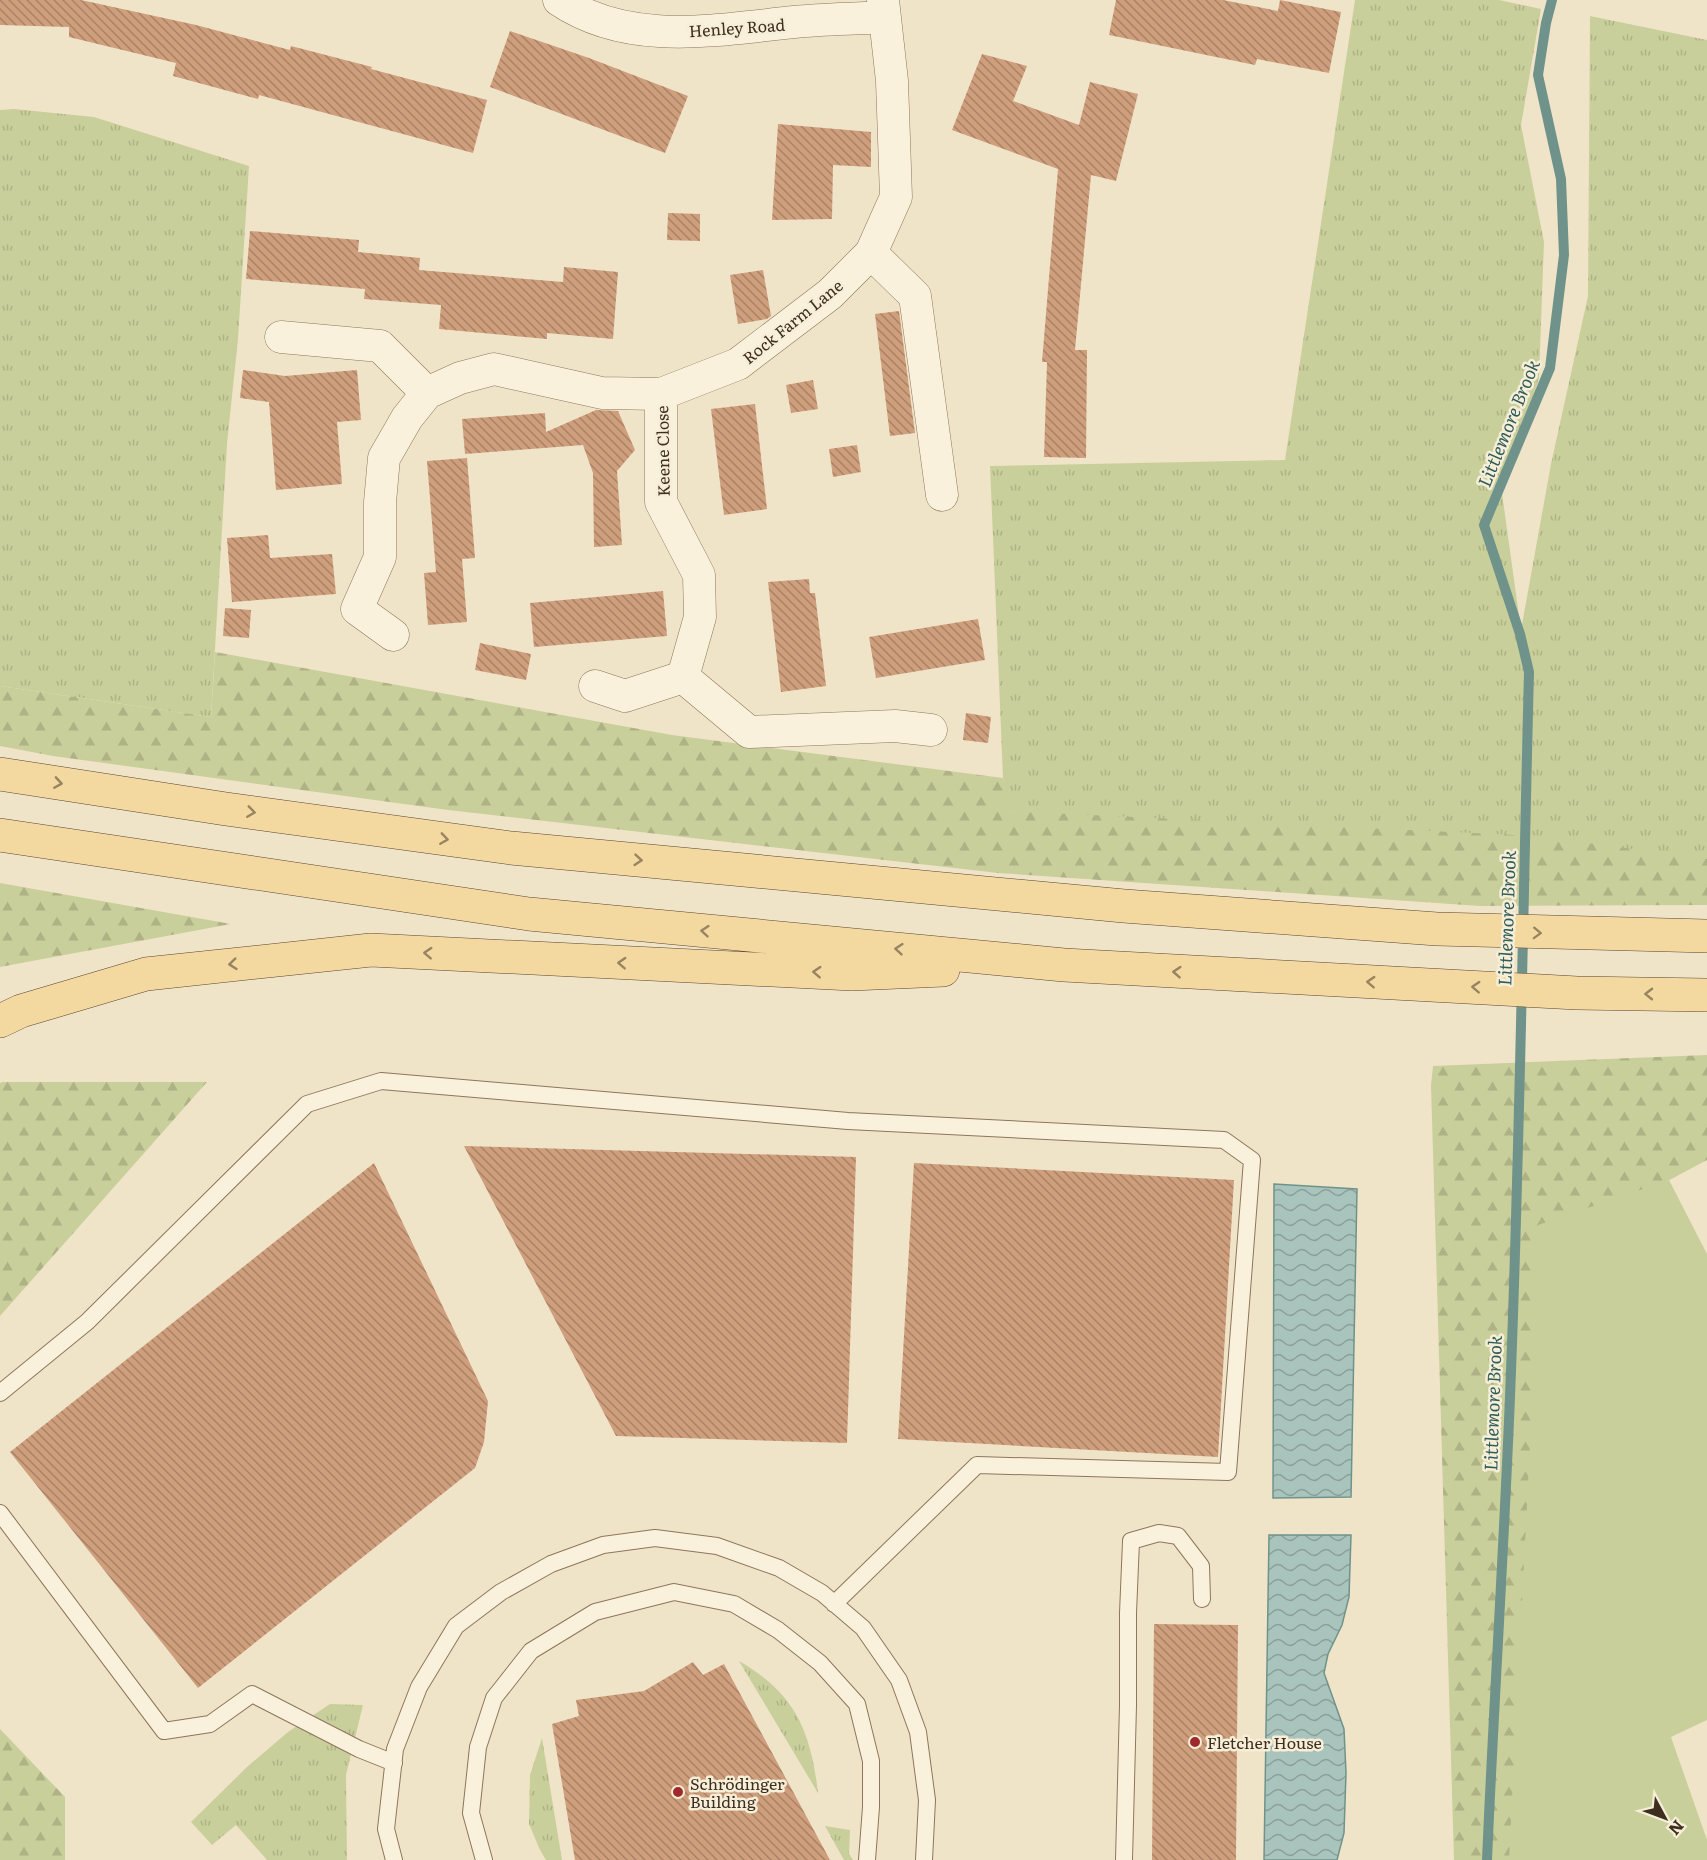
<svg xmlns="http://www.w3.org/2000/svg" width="1707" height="1860" viewBox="0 0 1707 1860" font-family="Literata,serif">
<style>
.grass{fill:url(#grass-tufts)}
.forest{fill:url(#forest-firs)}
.green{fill:#c9cf9b}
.water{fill:url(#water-waves);stroke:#6f938a;stroke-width:1.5}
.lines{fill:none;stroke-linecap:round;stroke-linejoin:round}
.stream{stroke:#6f938a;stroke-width:10}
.building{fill:url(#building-back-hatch)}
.service-casing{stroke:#8d765c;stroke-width:18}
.minor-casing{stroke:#8d765c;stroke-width:33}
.primary-casing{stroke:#5b4430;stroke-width:34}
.service{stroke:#faf1dc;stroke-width:16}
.minor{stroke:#faf1dc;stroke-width:32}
.primary{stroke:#f3d9a0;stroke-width:33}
.oneway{stroke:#988460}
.poi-dot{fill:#9e2a2b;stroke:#f7eed8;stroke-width:2}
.labels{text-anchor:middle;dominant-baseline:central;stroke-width:5;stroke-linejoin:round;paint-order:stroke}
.street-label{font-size:16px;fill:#3d2e20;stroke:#f7eed8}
.poi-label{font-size:16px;fill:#3d2e20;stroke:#f7eed8;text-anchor:start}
.water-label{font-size:18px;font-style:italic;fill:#2f5d5a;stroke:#f7eed8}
</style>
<defs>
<pattern id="grass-tufts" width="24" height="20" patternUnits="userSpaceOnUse" patternTransform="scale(1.5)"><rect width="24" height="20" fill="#c9cf9b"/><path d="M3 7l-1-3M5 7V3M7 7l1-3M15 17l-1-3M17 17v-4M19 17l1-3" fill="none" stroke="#aeb285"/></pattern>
<pattern id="forest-firs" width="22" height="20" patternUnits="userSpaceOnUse" patternTransform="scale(1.5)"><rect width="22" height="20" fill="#c9cf9b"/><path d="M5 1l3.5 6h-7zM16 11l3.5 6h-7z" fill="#aeb285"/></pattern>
<pattern id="water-waves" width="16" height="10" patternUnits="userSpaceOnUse" patternTransform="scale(1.5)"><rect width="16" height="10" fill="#a9c4bc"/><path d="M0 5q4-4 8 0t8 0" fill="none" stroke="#8ba098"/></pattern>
<pattern id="building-back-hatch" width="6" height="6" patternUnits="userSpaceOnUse" patternTransform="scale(1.5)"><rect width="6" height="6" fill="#cf9f7d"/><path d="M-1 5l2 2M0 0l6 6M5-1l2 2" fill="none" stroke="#a98266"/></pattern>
</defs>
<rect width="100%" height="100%" fill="#f0e4c8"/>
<!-- grass -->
<path class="grass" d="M 1355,0 L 1499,0 L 1541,9 L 1521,125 L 1544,242 L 1539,378 L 1502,493 L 1521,630 L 1551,464 L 1588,296 L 1590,16 L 1707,40 L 1707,885 L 1007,811 L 1003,778 L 990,466 L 1285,460 Z
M 14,109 L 94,117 L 249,166 L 238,339 L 227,444 L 211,717 L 0,686 L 0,110 Z
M 739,1661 C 795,1693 811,1731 818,1793 Z
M 330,1704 L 363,1705 L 346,1775 L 347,1860 L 267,1860 L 236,1825 L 212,1845 L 191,1822 L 247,1767 L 288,1732 Z
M 542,1738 L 562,1860 L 546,1860 L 540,1850 L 529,1824 L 530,1775 Z
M 825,1826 L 850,1830 L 849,1854 L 853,1860 L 844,1860 Z"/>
<!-- forest -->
<path class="forest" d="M 215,652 L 672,735 L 1003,778 L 1008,811 L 1536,836 L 1707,859 L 1707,905 L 1480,906 L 998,873 L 448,810 L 53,756 L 0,746 L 0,686 L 211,717 Z
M 0,883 L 231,924 L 0,967 Z
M 1707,1055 L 1707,1160 L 1647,1192 L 1549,1860 L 1454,1860 L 1431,1085 L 1433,1066 Z
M 2,1082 L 207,1082 L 0,1316 L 0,1083 Z
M 0,1729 L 65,1797 L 65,1860 L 0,1860 Z"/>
<!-- green -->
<path class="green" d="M 1669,1180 L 1707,1254 L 1707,1720 L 1671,1737 L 1707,1840 L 1707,1860 L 1509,1860 L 1535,1345 L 1538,1225 Z"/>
<!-- water -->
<path class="water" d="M 1274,1184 L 1357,1189 L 1351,1497 L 1273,1498 Z
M 1269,1535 L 1351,1535 L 1349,1597 L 1342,1625 L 1328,1654 L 1324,1673 L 1344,1729 L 1346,1773 L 1344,1833 L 1337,1860 L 1264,1860 Z"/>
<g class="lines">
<!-- stream -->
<path class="stream" d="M 1487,1860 C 1494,1697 1505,1534 1511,1371 C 1520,1138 1523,905 1529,672 L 1520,634 L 1484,525 L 1550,368 L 1564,255 L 1561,179 L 1538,75 L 1546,23 L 1552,0"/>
</g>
<!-- building -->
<path class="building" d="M 0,0 L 81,0 L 196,25 L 290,50 L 291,46 L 372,67 L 371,69 L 487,100 L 473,153 L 259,95 L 258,99 L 173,76 L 176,63 L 69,37 L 69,27 L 0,25 Z
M 1116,0 L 1223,0 L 1278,11 L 1280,0 L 1341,12 L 1329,73 L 1257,59 L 1255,65 L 1109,35 Z
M 510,31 L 589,58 L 688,96 L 665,153 L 490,87 Z
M 982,54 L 1027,66 L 1013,101 L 1079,125 L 1090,82 L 1138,94 L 1116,181 L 1091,175 L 1075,350 L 1087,350 L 1086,458 L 1044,457 L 1047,362 L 1042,362 L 1058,169 L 952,130 Z
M 778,124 L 871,132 L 871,167 L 833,165 L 832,219 L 772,220 Z
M 668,213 L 700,214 L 700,241 L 667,240 Z
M 250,231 L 359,240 L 358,252 L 420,258 L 419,270 L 563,282 L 564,267 L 618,272 L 613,339 L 547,333 L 547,339 L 439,329 L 441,305 L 364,299 L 365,289 L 246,279 Z
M 763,270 L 771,316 L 767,319 L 738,324 L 730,275 Z
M 899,311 L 915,433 L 890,436 L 875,314 Z
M 243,370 L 285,376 L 357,370 L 361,420 L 337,422 L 342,484 L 276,490 L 269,402 L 240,398 Z
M 813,380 L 818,409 L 791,413 L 786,385 Z
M 755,404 L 767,509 L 724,515 L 711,409 Z
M 596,410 L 618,411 L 635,450 L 617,471 L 622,545 L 594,547 L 593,473 L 583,445 L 465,454 L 462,419 L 545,413 L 546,432 Z
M 857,445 L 861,472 L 833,477 L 829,449 Z
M 467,458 L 475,558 L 462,559 L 467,622 L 428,625 L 424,573 L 436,572 L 427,461 Z
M 268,535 L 270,558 L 332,554 L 336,594 L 232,602 L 227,538 Z
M 809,579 L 810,593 L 815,593 L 826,686 L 781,692 L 768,582 Z
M 663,591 L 667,636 L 534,647 L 530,603 Z
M 225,608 L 251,610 L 249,638 L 223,636 Z
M 978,619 L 985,660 L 876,678 L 869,637 Z
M 480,643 L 531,654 L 526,680 L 475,670 Z
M 966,713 L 991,717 L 988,743 L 963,740 Z
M 464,1146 L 856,1157 L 847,1443 L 616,1436 Z
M 374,1163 L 488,1401 L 484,1442 L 475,1468 L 198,1688 L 10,1452 Z
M 914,1163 L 1234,1180 L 1218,1457 L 898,1439 Z
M 1154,1624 L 1238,1625 L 1236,1860 L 1152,1860 Z
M 693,1662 L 703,1675 L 724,1664 L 830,1860 L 575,1860 L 552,1724 L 579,1716 L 576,1700 L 644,1691 Z"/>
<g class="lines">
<defs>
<path id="service" d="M 0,1393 L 87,1322 L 307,1104 L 381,1081 L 848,1121 L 1224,1140 L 1252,1160 L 1228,1472 L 977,1465 L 834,1604
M 0,1513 L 164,1731 L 210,1724 L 252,1694 L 359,1749 L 394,1763
M 394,1860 L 386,1829 L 395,1749 L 419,1687 L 456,1626 L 501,1592 L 551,1564 L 603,1545 L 655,1538 L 717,1546 L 779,1568 L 822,1593 L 863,1628 L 899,1680 L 918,1732 L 927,1800 L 924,1860
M 484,1860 L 471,1813 L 478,1747 L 494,1698 L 531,1651 L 595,1612 L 674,1592 L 734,1604 L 778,1630 L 820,1663 L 857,1704 L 871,1761 L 871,1807 L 867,1860
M 1124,1860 L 1128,1705 L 1128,1613 L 1131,1541 L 1159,1533 L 1178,1536 L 1201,1566 L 1202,1599"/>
<path id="minor" d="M 559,0 C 629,47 715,30 794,22 C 824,19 855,19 885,17
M 871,253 L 915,296 L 942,495
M 281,337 L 380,346 L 427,393
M 661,394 L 661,502 L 699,575 L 700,617 L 683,677 L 749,732 L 895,726 L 931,730
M 393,635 L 357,609 L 380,557 L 380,502 L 384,458 L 407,418 L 427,393 L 460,378 L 494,369 L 602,393 L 661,394 L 738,364 L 830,294 L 871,253 L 896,197 L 892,81 L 883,0
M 595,686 L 625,696 L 683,677"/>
<path id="primary" d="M 0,774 L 226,809 L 511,848 L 1124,906 L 1437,929 L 1707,936
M 0,835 L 529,914 L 1064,965 L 1577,993 L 1707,995
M 0,1021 L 21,1011 L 146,974 L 371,950 L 852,974 L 943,970"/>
</defs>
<!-- service casing -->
<use href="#service" class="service-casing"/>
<!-- minor casing -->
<use href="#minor" class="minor-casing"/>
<!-- primary casing -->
<use href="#primary" class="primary-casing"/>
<!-- service -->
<use href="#service" class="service"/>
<!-- minor -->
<use href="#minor" class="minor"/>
<!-- primary -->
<use href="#primary" class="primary"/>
</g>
<!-- one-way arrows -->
<defs><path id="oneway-chevron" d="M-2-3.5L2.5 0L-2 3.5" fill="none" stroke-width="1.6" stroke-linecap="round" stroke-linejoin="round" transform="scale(1.5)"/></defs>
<g class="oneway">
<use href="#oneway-chevron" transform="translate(58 783) rotate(9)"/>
<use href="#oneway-chevron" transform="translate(251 812) rotate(8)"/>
<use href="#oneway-chevron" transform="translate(444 839) rotate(8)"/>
<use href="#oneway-chevron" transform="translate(638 860) rotate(5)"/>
<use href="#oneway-chevron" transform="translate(705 931) rotate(-175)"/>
<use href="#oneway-chevron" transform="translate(1537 933) rotate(2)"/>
<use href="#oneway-chevron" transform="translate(899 949) rotate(-175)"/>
<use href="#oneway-chevron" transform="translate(428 953) rotate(-177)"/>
<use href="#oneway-chevron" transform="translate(622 963) rotate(-177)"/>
<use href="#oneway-chevron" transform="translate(233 964) rotate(174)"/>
<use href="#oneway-chevron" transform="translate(817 972) rotate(-177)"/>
<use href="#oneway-chevron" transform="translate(1177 972) rotate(-176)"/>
<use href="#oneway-chevron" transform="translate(1371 982) rotate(-177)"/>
<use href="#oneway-chevron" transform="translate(1476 987) rotate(-177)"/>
<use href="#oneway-chevron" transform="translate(1649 994) rotate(-179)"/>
</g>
<!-- markers -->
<g class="poi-dot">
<circle cx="1195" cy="1742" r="6"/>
<circle cx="678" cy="1792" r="6"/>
</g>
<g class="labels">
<!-- street labels -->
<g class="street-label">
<text transform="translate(737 27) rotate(-4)">Henley Road</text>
<text transform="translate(792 321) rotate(-39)">Rock Farm Lane</text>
<text transform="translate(662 451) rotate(-91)">Keene Close</text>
</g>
<!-- poi labels -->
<g class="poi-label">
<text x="1207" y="1742">Fletcher House</text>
<text x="690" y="1783">Schrödinger<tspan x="690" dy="18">Building</tspan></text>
</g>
<!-- water labels -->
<g class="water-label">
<text transform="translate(1508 423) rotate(-68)">Littlemore Brook</text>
<text transform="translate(1506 918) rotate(-88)">Littlemore Brook</text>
<text transform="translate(1492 1403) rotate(-88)">Littlemore Brook</text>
</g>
</g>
<!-- north arrow -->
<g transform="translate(1665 1818) rotate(131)" stroke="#f7eed8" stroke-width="4.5" paint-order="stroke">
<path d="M0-4.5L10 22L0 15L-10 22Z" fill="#3d2e20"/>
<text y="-9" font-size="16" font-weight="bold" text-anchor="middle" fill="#3d2e20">N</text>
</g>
</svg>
